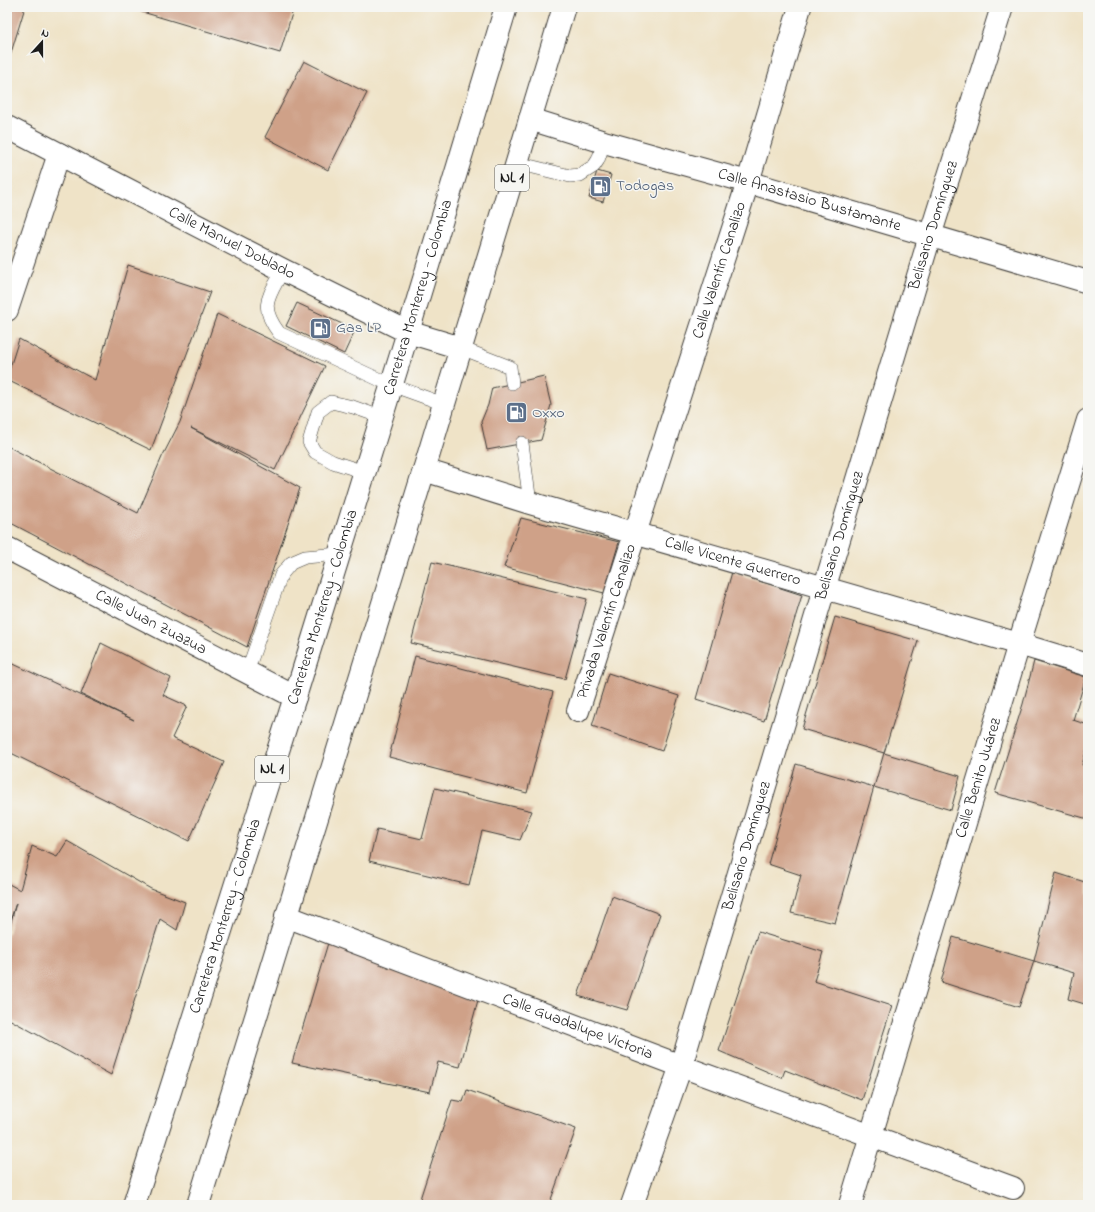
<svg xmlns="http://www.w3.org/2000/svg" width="1095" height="1212" viewBox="0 0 1095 1212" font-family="'Indie Flower',sans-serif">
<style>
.building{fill:#cfa188}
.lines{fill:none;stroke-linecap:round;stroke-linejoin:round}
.service-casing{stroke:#3c3a36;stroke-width:14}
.minor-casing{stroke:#3c3a36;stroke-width:24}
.primary-casing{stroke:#3c3a36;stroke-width:24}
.service{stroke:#fff;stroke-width:13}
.minor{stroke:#fff;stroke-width:22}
.primary{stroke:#fff;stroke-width:22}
.labels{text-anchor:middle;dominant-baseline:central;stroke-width:3;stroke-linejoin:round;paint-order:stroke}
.shield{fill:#f6f6f2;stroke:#5d5d5c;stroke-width:1}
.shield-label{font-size:15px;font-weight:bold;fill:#1c1c1c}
.service-label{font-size:16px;fill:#4e5e75;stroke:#f6f6f2;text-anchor:start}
.street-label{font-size:16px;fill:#1c1c1c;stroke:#f6f6f2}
</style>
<rect width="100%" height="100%" fill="#f6f6f2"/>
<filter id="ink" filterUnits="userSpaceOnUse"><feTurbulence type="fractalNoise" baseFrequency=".025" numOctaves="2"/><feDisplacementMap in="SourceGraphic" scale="8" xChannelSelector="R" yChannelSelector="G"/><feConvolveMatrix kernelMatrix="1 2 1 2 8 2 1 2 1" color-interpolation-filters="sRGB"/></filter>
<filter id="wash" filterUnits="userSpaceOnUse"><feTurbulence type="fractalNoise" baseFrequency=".012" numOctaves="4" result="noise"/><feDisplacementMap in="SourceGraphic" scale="16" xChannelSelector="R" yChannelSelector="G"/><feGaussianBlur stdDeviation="0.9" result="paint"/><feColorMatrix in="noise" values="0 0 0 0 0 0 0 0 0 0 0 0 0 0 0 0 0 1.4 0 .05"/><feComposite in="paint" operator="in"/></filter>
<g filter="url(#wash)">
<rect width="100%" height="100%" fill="#efe3c7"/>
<g id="blocks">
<!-- building -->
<path class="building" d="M 7,7 L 25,7 L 7,66 Z
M 129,7 L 294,7 L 280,53 L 129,8 Z
M 304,61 L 367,93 L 328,170 L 265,137 Z
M 597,171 L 611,175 L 603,202 L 589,198 Z
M 128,265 L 210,292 L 151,450 L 7,380 L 7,377 L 19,339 L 95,380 Z
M 297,303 L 355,330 L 344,354 L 286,326 Z
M 217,314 L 325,366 L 275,470 L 191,428 L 300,488 L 247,647 L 7,521 L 7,446 L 138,513 L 162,457 L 180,422 Z
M 544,376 L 551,405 L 541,440 L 487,450 L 481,422 L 488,405 L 492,388 Z
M 521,518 L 619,542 L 604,593 L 504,567 Z
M 432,562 L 587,599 L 565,679 L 411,643 Z
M 732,572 L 802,595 L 764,721 L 696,699 Z
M 835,617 L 918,641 L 884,753 L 802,729 Z
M 101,643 L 171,678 L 163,695 L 187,706 L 172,738 L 224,762 L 189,841 L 7,751 L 7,661 L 134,720 L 81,694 Z
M 415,656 L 553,692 L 527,793 L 389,757 Z
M 1034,661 L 1086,677 L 1073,720 L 1088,725 L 1088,745 L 1082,765 L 1088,767 L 1088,819 L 995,793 L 1023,704 Z
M 608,673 L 679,696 L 662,751 L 592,726 Z
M 884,753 L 960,776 L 951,810 L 874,787 Z
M 796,764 L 874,787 L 835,923 L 791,913 L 801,875 L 768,864 Z
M 435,788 L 532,811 L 520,840 L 482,831 L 469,885 L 369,861 L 377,829 L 422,839 Z
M 67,841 L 151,889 L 185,902 L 177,930 L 160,919 L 111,1075 L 7,1018 L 7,937 L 16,903 L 7,930 L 7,883 L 20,890 L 32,846 L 57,857 Z
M 1056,873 L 1088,883 L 1088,1005 L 1068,999 L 1074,973 L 1034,961 L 1019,1007 L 941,982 L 953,937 L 1034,961 Z
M 612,896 L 660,914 L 627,1010 L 578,996 Z
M 758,932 L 823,952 L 814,981 L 892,1006 L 862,1100 L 785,1070 L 782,1078 L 719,1051 Z
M 328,943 L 478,1000 L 460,1067 L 438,1062 L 430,1092 L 292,1063 Z
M 467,1090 L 576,1129 L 549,1205 L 418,1205 L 452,1100 L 463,1102 Z"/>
</g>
</g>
<g filter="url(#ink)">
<use href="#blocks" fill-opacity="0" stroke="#3c3a36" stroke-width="1"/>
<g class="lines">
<defs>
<path id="service" d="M 517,163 L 570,176 L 580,175 L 594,166 L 598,160 L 604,142
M 283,270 C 269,297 258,305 279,333 L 391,385 L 444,404
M 461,348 L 510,367 L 512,383
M 522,443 L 530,503
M 364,472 L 333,462 L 315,452 L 309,442 L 318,412 L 331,402 L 353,407 L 381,417
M 247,672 L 281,575 L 291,563 L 305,557 L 339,554"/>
<g id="minor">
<path id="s1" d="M 530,119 L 604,142 L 748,182 L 1088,282"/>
<path id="s2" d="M 7,127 L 283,270 L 408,332 L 461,348"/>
<path d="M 7,310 L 59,154"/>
<path id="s3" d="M 424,470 L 530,503 L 1019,644 L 1088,665"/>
<path id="s4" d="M 7,548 L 295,697"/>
<path id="s5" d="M 578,711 L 748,182 L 800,7"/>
<path id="s6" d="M 286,916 L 681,1066 L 1013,1188"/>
<path id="s7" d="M 632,1205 L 681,1066 L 930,236 L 1002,7"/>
<path id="s8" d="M 850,1205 L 1019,644 L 1088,420"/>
</g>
<g id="primary">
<path id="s9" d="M 134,1205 L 295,697 L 408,332 L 506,7"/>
<path d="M 198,1205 L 424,470 L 564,7"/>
</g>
</defs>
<!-- service casing -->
<use href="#service" class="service-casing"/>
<!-- minor casing -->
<use href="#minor" class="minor-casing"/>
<!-- primary casing -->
<use href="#primary" class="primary-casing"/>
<!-- service -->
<use href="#service" class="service"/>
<!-- minor -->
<use href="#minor" class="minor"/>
<!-- primary -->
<use href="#primary" class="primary"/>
</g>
</g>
<!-- icons -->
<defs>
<symbol id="fuel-square" viewBox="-11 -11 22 22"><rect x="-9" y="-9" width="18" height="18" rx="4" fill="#5c6f8a" stroke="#f6f6f2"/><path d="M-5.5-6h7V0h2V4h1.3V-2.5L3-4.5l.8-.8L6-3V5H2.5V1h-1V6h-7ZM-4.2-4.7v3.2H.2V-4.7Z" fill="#fff"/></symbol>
</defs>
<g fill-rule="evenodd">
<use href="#fuel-square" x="588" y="174" width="25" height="25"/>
<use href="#fuel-square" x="308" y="316" width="25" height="25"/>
<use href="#fuel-square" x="504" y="400" width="25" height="25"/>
</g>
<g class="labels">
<!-- shield labels -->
<g class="shield">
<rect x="495" y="165" width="34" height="26" rx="3"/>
<rect x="255" y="756" width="34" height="26" rx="3"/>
</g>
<g class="shield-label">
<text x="512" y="178">NL 1</text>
<text x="272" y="769">NL 1</text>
</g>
<!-- service labels -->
<g class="service-label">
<text x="616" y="186">Todogas</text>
<text x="336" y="328">Gas LP</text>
<text x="532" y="413">Oxxo</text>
</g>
<!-- street labels -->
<g class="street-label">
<text stroke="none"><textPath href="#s1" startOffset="291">Calle Anastasio Bustamante</textPath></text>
<text stroke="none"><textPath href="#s7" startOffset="1025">Belisario Domínguez</textPath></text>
<text stroke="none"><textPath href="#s2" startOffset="253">Calle Manuel Doblado</textPath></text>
<text stroke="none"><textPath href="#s5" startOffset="463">Calle Valentín Canalizo</textPath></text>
<text stroke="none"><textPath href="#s9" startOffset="951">Carretera Monterrey - Colombia</textPath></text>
<text stroke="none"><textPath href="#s7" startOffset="701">Belisario Domínguez</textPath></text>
<text stroke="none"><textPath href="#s3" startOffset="322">Calle Vicente Guerrero</textPath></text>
<text stroke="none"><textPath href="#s9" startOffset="627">Carretera Monterrey - Colombia</textPath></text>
<text stroke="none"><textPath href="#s5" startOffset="94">Privada Valentín Canalizo</textPath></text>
<text stroke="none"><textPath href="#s4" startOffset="162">Calle Juan Zuazua</textPath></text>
<text stroke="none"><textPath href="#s8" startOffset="446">Calle Benito Juárez</textPath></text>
<text stroke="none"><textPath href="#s7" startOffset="377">Belisario Domínguez</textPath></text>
<text stroke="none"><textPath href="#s9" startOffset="303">Carretera Monterrey - Colombia</textPath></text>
<text stroke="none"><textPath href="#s6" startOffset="312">Calle Guadalupe Victoria</textPath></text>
</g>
</g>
<!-- margin -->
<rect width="1095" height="1212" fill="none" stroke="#f6f6f2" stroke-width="24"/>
<!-- north arrow -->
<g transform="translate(42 42) rotate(21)" stroke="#f6f6f2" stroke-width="3" paint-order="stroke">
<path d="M0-3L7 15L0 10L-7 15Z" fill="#1c1c1c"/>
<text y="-6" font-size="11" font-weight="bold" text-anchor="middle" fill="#1c1c1c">N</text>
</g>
</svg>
